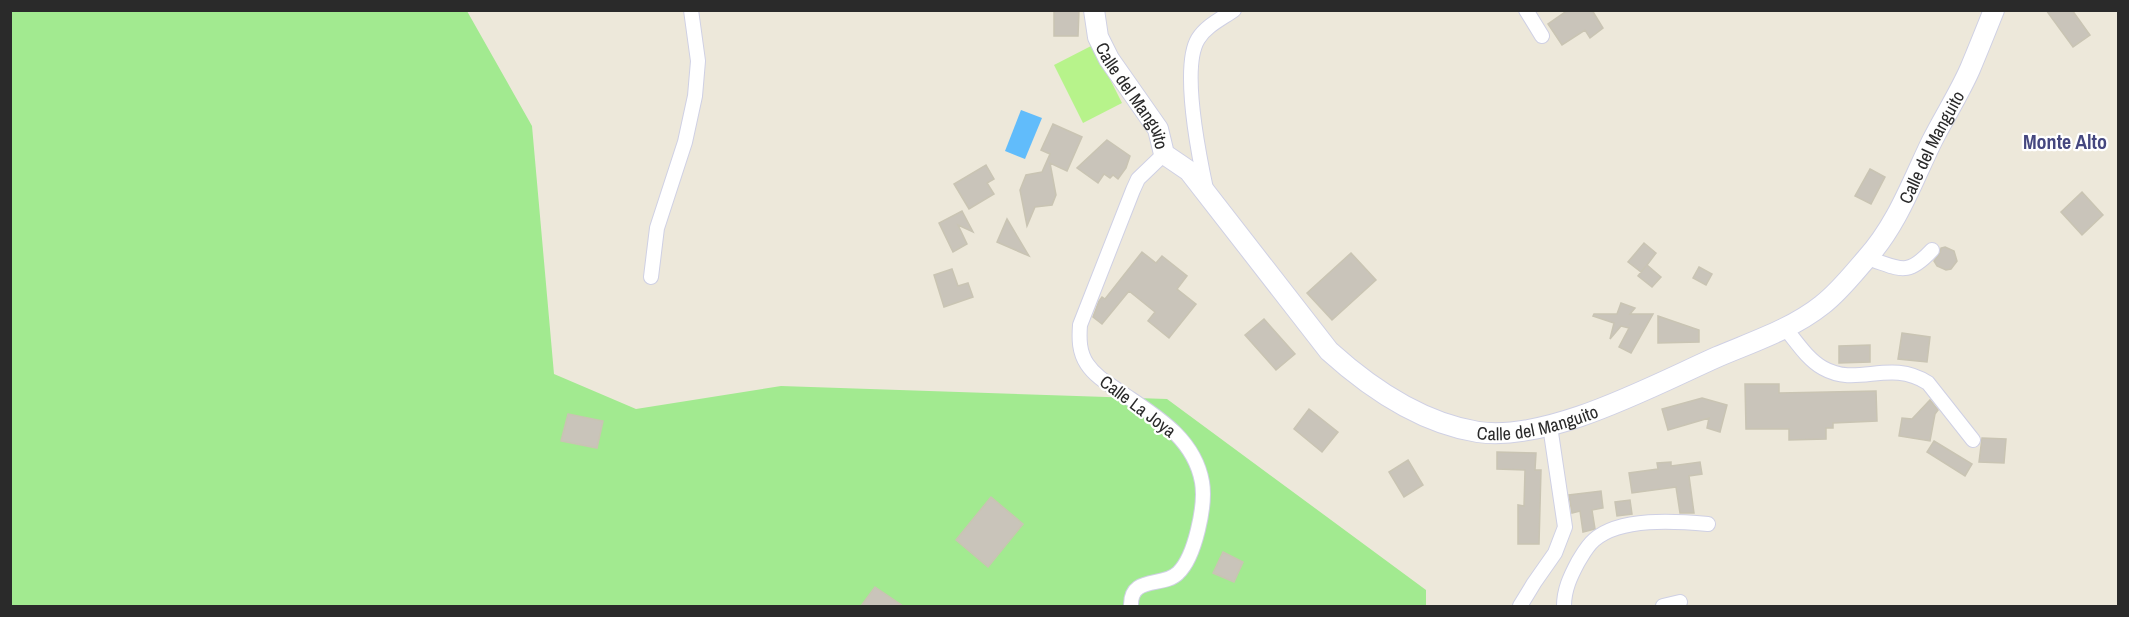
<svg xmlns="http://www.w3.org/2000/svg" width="2129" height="617" viewBox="0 0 2129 617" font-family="'Archivo Narrow',sans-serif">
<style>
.green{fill:#a2ea90}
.pitch{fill:#b7f38b}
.water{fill:#61bcfb}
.building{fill:#c9c4ba;stroke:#c9c4b3;stroke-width:1.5}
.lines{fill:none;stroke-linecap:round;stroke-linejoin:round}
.minor-casing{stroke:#cfd0e4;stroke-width:16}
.secondary-casing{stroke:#cfd0e4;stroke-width:22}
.minor{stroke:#fff;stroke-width:14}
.secondary{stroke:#fff;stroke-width:20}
.labels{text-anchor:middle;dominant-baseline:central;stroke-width:4.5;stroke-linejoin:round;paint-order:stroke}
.street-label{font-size:18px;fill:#2a2a2a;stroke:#fff}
.neighbourhood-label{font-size:20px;font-weight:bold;fill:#45477f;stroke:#fff}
</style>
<rect width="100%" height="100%" fill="#ede8da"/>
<!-- green -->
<path class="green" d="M 10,11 L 467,11 L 532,126 L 554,374 L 636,409 L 781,386 L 1167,399 L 1426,590 L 1426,606 L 11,606 Z"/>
<!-- pitch -->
<path class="pitch" d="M 1093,45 L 1122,103 L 1083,123 L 1054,65 Z"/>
<!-- water -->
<path class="water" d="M 1021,110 L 1042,118 L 1025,159 L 1005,151 Z"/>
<!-- building -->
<path class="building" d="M 1054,10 L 1079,10 L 1078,36 L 1054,36 Z
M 1568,10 L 1592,10 L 1603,28 L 1590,38 L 1585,30 L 1562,45 L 1548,24 Z
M 2046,10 L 2072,10 L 2090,35 L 2073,47 Z
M 1053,124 L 1082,137 L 1067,171 L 1050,163 L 1056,195 L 1052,205 L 1035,207 L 1027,226 L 1020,190 L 1026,175 L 1042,172 L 1050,154 L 1041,150 Z
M 1107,140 L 1130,156 L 1126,168 L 1118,179 L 1113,175 L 1110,178 L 1104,174 L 1098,183 L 1077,168 Z
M 986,165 L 994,179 L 987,183 L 994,194 L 969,209 L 954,184 Z
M 1870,169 L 1885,177 L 1871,204 L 1855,196 Z
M 2082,192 L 2103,215 L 2082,235 L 2061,212 Z
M 962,211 L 973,232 L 958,225 L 967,244 L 953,252 L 939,223 Z
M 1007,219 L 1029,256 L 997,242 Z
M 1644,243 L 1656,253 L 1647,265 L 1661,277 L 1652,287 L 1638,276 L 1646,266 L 1641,272 L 1628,262 Z
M 1945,247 L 1954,251 L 1957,261 L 1951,269 L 1946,270 L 1937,266 L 1934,261 L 1940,253 L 1941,248 Z
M 1142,252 L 1156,263 L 1162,256 L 1187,276 L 1177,289 L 1196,304 L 1169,338 L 1148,321 L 1155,312 L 1129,291 L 1102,324 L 1093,317 L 1099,301 L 1102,297 L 1105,299 Z
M 1351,253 L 1376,280 L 1332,320 L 1307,293 Z
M 1699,267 L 1712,274 L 1706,285 L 1693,278 Z
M 952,269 L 958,286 L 968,283 L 973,297 L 944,307 L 934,275 Z
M 1621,303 L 1635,308 L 1630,314 L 1653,314 L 1631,353 L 1619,347 L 1629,328 L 1621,326 L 1610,339 L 1614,323 L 1593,316 L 1594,314 L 1617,314 Z
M 1658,316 L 1699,330 L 1699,342 L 1658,343 Z
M 1264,319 L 1295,354 L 1276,370 L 1245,335 Z
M 1902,333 L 1930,337 L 1927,362 L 1898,359 Z
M 1870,345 L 1870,362 L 1839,363 L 1839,346 Z
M 1745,384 L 1779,384 L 1779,393 L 1876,391 L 1877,421 L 1833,423 L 1833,428 L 1826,428 L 1826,439 L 1789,440 L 1789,429 L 1746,429 Z
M 1702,398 L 1727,405 L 1720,432 L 1707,428 L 1709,418 L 1668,430 L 1662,409 Z
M 1930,400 L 1938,410 L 1935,414 L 1930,441 L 1899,436 L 1902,418 L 1912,419 Z
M 1309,409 L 1338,432 L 1322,452 L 1294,429 Z
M 568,414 L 603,421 L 597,448 L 561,441 Z
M 1982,438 L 2006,439 L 2004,463 L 1979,462 Z
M 1934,441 L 1972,464 L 1965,476 L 1927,452 Z
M 1497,452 L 1536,453 L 1535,470 L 1541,470 L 1539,544 L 1518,544 L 1518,505 L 1524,506 L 1525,470 L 1497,469 Z
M 1408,460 L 1423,485 L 1404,497 L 1389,472 Z
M 1671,462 L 1671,466 L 1700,462 L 1702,474 L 1689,476 L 1694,513 L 1680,513 L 1676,487 L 1632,493 L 1629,473 L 1658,469 L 1657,463 Z
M 1601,491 L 1603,508 L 1592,510 L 1595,529 L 1583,532 L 1580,511 L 1572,513 L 1569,495 Z
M 991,497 L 1023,524 L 988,567 L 956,540 Z
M 1630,500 L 1632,514 L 1617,516 L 1615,502 Z
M 1223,552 L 1243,562 L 1234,582 L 1213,573 Z
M 875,587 L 903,606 L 861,606 Z"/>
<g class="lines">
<defs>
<path id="minor" d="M 1526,10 L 1542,36
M 1206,189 C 1199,156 1181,67 1198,39 C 1206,26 1221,19 1234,10
M 1867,258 C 1900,268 1906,278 1932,250
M 651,277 L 657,228 L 685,142 L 695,96 L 698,61 L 691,10
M 1785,328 C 1796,341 1807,359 1823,368 C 1858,388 1889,358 1928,383 L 1973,440
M 1131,606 C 1130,575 1163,588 1178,573 C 1195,557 1206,505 1202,482 C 1194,437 1154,415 1119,391 C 1107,383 1095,376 1087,364 C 1079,352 1079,339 1080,325 L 1133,190 L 1138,179 L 1164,154
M 1520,606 L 1534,583 L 1555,553 L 1565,527 L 1550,426
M 1564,606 C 1564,590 1570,577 1578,562 C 1583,554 1587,546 1594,540 C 1620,517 1676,521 1708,524
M 1663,606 L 1680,602"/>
<g id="secondary">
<path id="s1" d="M 1094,10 L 1098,37 L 1109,59 L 1158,129 L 1164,154 L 1189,171 L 1329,351 C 1371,389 1421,423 1478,432 C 1549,442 1652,386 1717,357 C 1752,342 1792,329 1822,305 C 1838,293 1853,274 1866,259 C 1897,225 1912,182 1932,141 C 1944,117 1959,94 1970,69 C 1978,50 1986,30 1994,10"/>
</g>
</defs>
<!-- minor casing -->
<use href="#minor" class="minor-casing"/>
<!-- secondary casing -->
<use href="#secondary" class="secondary-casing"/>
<!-- minor -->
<use href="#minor" class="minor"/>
<!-- secondary -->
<use href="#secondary" class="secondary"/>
</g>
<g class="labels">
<!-- street labels -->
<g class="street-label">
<text stroke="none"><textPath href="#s1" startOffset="96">Calle del Manguito</textPath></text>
<text stroke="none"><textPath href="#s1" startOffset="1158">Calle del Manguito</textPath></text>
<text transform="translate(1138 406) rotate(37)">Calle La Joya</text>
<text stroke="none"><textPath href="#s1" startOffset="654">Calle del Manguito</textPath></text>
</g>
<!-- neighbourhood labels -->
<g class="neighbourhood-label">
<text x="2065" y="141">Monte Alto</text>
</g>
</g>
<!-- border -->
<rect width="2129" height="617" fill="none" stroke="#2a2a2a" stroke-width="24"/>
</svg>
